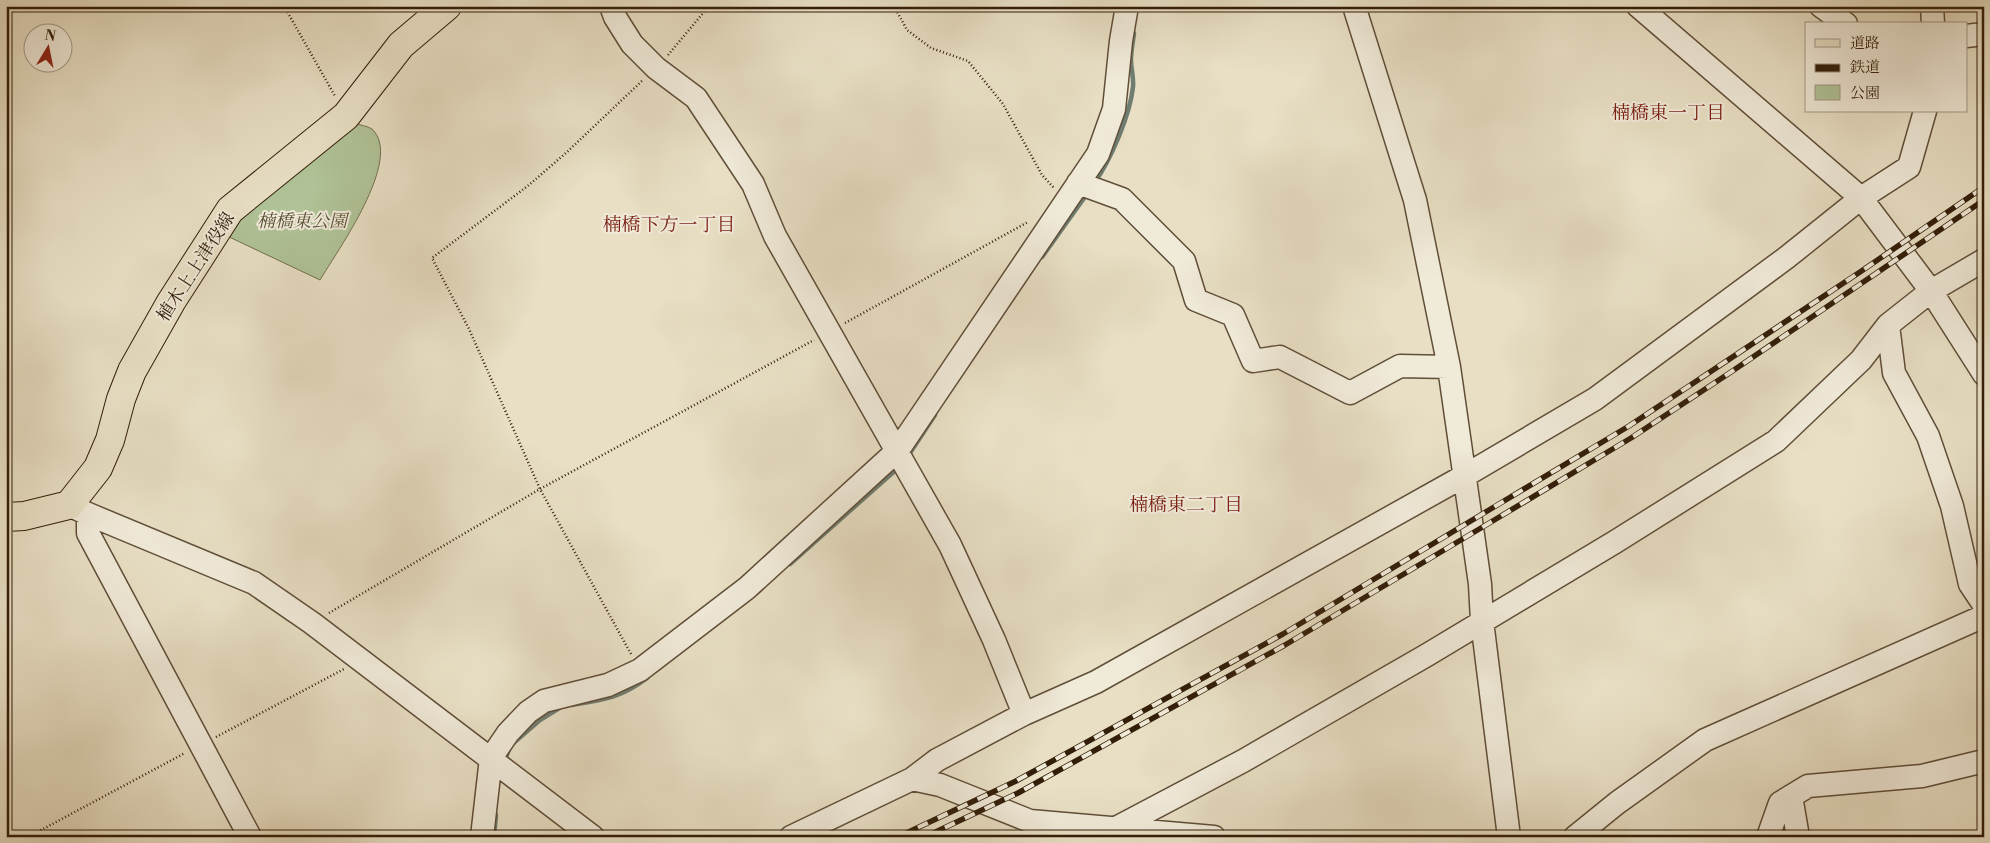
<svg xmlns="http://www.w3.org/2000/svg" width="1990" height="843" viewBox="0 0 1990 843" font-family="'Libre Bodoni','Noto Serif JP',serif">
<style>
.green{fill:#b0c398;stroke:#727050}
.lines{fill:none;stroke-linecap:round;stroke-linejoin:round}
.stream{stroke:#6f7d71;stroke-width:4.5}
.minor-casing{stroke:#604e38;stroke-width:25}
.major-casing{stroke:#331e09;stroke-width:30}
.path{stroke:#331e09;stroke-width:2.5;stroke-dasharray:1 2.5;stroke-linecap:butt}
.minor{stroke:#f0ead9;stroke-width:22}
.major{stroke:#e8dfc4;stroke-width:28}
.rail-casing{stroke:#331e09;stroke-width:5.5}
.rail{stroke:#f0ead9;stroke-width:4;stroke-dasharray:11;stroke-linecap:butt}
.labels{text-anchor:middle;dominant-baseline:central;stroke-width:4;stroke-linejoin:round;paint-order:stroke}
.park-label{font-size:18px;font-style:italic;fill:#585034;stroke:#f0ead9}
.street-label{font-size:18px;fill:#331e09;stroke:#f0ead9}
.neighbourhood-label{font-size:19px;fill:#7a1f14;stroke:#f0ead9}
</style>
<rect width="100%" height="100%" fill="#e8dfc4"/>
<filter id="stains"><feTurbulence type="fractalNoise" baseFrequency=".004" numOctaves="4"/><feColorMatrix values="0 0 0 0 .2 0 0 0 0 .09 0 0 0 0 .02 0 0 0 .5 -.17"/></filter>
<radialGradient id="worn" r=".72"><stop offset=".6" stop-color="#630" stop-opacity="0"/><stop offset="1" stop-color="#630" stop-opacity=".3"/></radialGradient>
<!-- green -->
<path class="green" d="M 354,123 C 359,125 368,126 372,129 C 404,159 337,251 320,280 L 225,235 L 243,210 Z"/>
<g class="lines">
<!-- stream -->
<path class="stream" d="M 1095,182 C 1111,159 1130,115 1133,87 C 1134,78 1131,69 1131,60 C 1131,51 1133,42 1134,33
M 1042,257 L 1087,194
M 908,456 L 935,415
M 790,564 L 898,468
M 571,705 C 603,700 621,698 647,678
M 505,761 L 510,746 L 540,720 L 561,707
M 494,837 L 496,815"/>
<defs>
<path id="minor" d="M 611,6 L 615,17 L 632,44 L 656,68 L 696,98 L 753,184 L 775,236 L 950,545 L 994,640 L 1024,714
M 1354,6 L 1415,200 L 1449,367 L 1480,584 L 1482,621 L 1509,837
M 1638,6 L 1861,198 L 1931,291 L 1984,374
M 1821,6 L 1846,24
M 1932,6 L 1933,24
M 1966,36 L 1984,34
M 1078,183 L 1122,199 L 1184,261 L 1196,300 L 1233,315 L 1253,361 L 1280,357 L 1350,393 L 1400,366 L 1449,367
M 1888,325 L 1894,373 L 1928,436 L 1952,506 L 1970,584 L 1984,605
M 69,505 L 88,514 L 254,583 L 312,623 L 593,837
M 88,514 L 88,533 L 250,837
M 912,779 L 937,760 L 1024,714 L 1096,682 L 1466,475 L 1595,399 L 1786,258 L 1861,198 L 1909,167 L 1925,111
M 1791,796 L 1798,837
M 482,837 L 491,758 L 508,733 L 528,712 L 544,701 L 608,685 L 640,670 L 747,588 L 898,450 L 1098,154 L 1114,109 L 1121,41 L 1127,6
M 791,837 L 912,779 L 940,785 L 1030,821 L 1214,837
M 1099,837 L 1243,761 L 1427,655 L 1615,542 L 1776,441 L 1861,360 L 1888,325 L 1931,291 L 1984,260
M 1575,837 L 1617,803 L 1705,740 L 1984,616
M 1768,837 L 1780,803 L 1808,786 L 1922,776 L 1984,761"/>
<path id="major" d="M 6,517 L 24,516 L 69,505 L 98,468 L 110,440 L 121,399 L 132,371 L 171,302 L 230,210 L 346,116 L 401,45 L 447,6"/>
</defs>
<!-- minor casing -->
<use href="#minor" class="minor-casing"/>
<!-- major casing -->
<use href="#major" class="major-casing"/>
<!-- path -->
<path class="path" d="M 284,6 L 335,96
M 894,6 L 907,30 L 931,48 L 968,61 L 1003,104 L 1042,175 L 1054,188
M 668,55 L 709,6
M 845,323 L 1028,222
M 329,613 L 540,489 L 814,340
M 631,654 L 540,489 L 469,329 L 432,258 L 529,185 L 567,152 L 643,80
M 216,737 L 344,669
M 28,837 L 185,753"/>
<!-- minor -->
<use href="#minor" class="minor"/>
<!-- major -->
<use href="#major" class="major"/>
<defs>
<path id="rail" d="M 898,837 L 1016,781 L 1283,634 L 1494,507 L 1629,426 L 1860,272 L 1984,187
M 925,837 L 1018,793 L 1285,645 L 1496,519 L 1631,438 L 1731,372 L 1984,200"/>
</defs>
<!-- rail casing -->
<use href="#rail" class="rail-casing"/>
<!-- rail -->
<use href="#rail" class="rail"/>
</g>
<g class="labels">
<!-- park labels -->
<g class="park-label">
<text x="302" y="221">楠橋東公園</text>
</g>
<!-- street labels -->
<g class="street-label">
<text transform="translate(196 267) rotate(-57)">植木上上津役線</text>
</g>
<!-- neighbourhood labels -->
<g class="neighbourhood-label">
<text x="1668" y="113">楠橋東一丁目</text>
<text x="669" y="225">楠橋下方一丁目</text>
<text x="1186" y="505">楠橋東二丁目</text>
</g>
</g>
<!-- margin -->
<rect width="1990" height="843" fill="none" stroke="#e8dfc4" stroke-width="25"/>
<rect x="8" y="8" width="1975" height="828" fill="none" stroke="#331e09" stroke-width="2.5"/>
<rect x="12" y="12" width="1965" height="818" fill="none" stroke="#331e09"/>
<!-- legend -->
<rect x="1805" y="22" width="162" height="90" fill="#f0ead9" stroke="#a49886"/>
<rect x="1815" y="39" width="25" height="8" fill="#e8dfc4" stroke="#a49886"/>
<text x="1850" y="48" font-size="15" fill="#331e09">道路</text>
<rect x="1815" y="64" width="25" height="8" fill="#331e09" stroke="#a49886"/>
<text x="1850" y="72" font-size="15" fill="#331e09">鉄道</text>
<rect x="1815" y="85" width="25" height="15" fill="#b0c398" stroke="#a49886"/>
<text x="1850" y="98" font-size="15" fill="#331e09">公園</text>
<!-- north arrow -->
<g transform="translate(48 48) rotate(10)"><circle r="24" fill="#f0ead9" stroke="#a49886"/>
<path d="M0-4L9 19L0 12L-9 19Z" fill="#8f2418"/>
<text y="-8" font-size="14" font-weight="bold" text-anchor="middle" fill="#331e09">N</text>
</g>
<rect width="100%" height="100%" filter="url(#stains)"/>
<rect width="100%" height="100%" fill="url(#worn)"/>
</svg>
